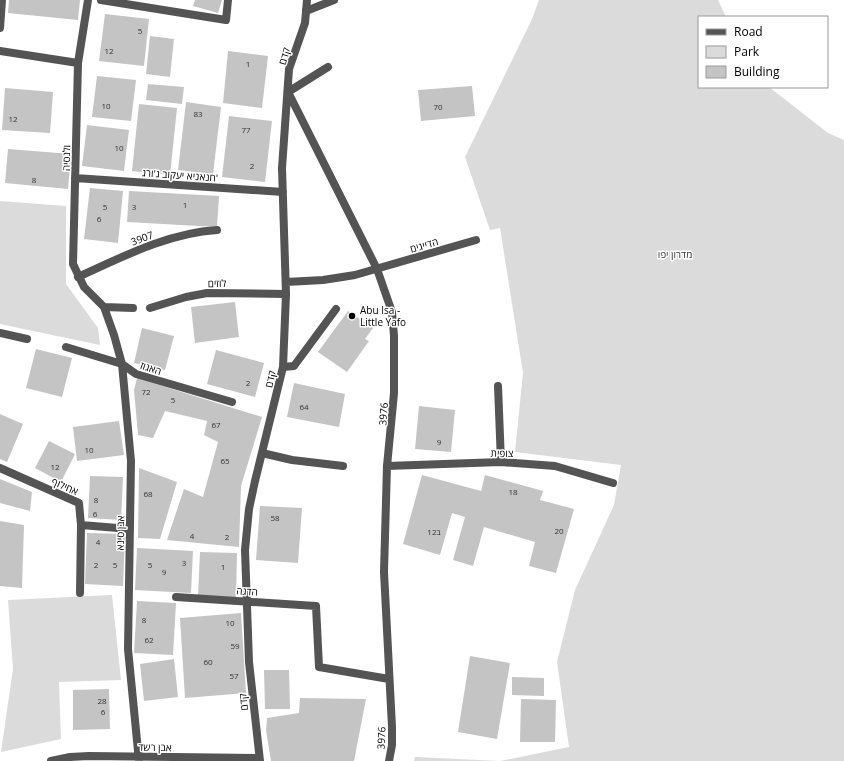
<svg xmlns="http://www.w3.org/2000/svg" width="844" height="761" viewBox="0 0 844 761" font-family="'Open Sans',Heebo,sans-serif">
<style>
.green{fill:#dbdbdb}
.building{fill:#c4c4c4}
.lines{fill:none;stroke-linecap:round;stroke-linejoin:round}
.service{stroke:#545454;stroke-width:8}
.minor{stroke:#545454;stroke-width:8}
.poi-dot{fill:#000;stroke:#fff;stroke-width:1.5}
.labels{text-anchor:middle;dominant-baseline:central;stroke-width:3;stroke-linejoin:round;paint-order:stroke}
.number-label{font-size:8px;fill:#313131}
.street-label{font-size:10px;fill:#000;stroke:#fff}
.park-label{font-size:10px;fill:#323232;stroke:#fff}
.poi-label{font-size:10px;fill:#000;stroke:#fff;text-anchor:start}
</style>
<rect width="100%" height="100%" fill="#fff"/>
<!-- green -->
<path class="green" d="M 539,0 L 718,0 L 726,17 L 699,17 L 699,87 L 769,87 L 828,133 L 844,140 L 844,761 L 414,761 L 415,757 L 500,761 L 569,747 L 557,662 L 575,590 L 614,505 L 621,465 L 515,452 L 523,373 L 500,228 L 490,230 L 465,157 L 532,19 Z
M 0,201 L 66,206 L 66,284 L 98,328 L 100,345 L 0,324 Z
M 112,595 L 121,680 L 59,682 L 61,739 L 1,752 L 13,669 L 8,600 Z"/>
<!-- building -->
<path class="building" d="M 9,0 L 80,0 L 78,20 L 8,13 Z
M 195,0 L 222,0 L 218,13 L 193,6 Z
M 105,14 L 149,19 L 144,66 L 99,61 Z
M 150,36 L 174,39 L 170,77 L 146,74 Z
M 228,51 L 268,56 L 262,108 L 223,103 Z
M 97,76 L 136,80 L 131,121 L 92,117 Z
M 148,84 L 184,87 L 182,104 L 146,100 Z
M 472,86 L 475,116 L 421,121 L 418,90 Z
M 5,88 L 53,92 L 50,133 L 2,130 Z
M 186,102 L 221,107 L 213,174 L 178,170 Z
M 139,104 L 177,108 L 170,175 L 132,171 Z
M 229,116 L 272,121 L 265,182 L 222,177 Z
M 87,125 L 129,130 L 124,171 L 82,166 Z
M 8,149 L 71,154 L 68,189 L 5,183 Z
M 90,188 L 123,191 L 118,243 L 84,239 Z
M 129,191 L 219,196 L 217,227 L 127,222 Z
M 235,302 L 239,337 L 195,343 L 191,307 Z
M 348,311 L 373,328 L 365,339 L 369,341 L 347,372 L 318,352 Z
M 142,328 L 174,336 L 165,370 L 134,363 Z
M 36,349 L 72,358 L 62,397 L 26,388 Z
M 216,350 L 264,363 L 255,397 L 207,384 Z
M 137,378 L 262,417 L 241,486 L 239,547 L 167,540 L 184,489 L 203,497 L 218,442 L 204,435 L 207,421 L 165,411 L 153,438 L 138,435 L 134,390 Z
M 294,383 L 345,394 L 339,427 L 287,417 Z
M 419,406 L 455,410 L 451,452 L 415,449 Z
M 0,414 L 23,424 L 7,462 L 0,459 Z
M 119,421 L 124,455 L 77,461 L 73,427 Z
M 49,441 L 75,454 L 61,482 L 35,468 Z
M 139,468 L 177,482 L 160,539 L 138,538 Z
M 422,475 L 481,491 L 485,475 L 543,491 L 540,500 L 574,509 L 556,573 L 529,566 L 535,542 L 484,527 L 473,566 L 453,560 L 465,517 L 452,513 L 440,555 L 403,544 Z
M 90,476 L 123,477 L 121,520 L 88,518 Z
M 0,479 L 32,492 L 30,511 L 0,503 Z
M 260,506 L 302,508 L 298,563 L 256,560 Z
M 0,521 L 24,525 L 22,588 L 0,586 Z
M 87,533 L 125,534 L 123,586 L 85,584 Z
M 137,548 L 193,551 L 191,593 L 135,590 Z
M 200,552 L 237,553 L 236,598 L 198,597 Z
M 137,601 L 176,603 L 173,655 L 134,653 Z
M 241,613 L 246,693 L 185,698 L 180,618 Z
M 470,656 L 510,663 L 497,739 L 458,732 Z
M 174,659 L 178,697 L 144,701 L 140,664 Z
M 264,670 L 289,670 L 290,709 L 265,709 Z
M 512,677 L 544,678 L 544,696 L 512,695 Z
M 109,689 L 110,729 L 73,730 L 73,690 Z
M 300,698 L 366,699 L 354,761 L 271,761 L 266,730 L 267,718 L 299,713 Z
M 521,699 L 556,700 L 555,742 L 520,742 Z"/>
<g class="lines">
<!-- service -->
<path class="service" d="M 306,11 L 334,0
M 0,51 L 78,63
M 288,92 L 328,67
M 498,386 L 501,462"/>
<!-- minor -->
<path class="minor" d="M 88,0 L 78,63 L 73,264 L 84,287 L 104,307 L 114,335 L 122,364 L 131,461 L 128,649 L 139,761
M 101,0 L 226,20 L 228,0
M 0,28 L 2,0
M 288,92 L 377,269 L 392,312 L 394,336 L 394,393 L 387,466 L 384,572 L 392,727 L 392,745 L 389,761
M 75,178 L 283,192
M 78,277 C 122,257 168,233 217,230
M 286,282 L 323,280 L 355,275 L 476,240
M 104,307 L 133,308
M 150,308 L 186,297 L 207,293 L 286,294
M 0,333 L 27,339
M 66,347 L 122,364 L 136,374 L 232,402
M 283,367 L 294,366 L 336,309
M 262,453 L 292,460 L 343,466
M 387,466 L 501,462 L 555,466 L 613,483
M 0,468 L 79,503 L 81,525 L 130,529
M 80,593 L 81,525
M 176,597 L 316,606 L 319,667 L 389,679
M 51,761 L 70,757 L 89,756 L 259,758
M 260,761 L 249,662 L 245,550 L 249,509 L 255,481 L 283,367 L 286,294 L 282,168 L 289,69 L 305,23 L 307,0"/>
</g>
<!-- markers -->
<circle class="poi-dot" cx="352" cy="316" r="4"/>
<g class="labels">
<!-- number labels -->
<g class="number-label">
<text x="140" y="30">5</text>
<text x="109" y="50">12</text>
<text x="248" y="63">1</text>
<text x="106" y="105">10</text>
<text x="438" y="106">70</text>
<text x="198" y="113">83</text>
<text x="13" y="118">12</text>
<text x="246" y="129">77</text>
<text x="119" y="147">10</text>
<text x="252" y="165">2</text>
<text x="34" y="179">8</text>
<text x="185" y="204">1</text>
<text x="105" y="206">5</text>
<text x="134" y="206">3</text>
<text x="99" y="218">6</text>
<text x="248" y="382">2</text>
<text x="146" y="391">72</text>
<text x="173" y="399">5</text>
<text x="304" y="406">64</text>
<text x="216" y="424">67</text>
<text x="439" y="441">9</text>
<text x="89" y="449">10</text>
<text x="225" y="460">65</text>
<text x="55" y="466">12</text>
<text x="513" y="491">18</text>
<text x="148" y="493">68</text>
<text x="96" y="499">8</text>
<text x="95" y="513">6</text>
<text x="275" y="517">58</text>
<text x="559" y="530">20</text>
<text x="434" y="531">12ב</text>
<text x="192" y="535">4</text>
<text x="227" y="536">2</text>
<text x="98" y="541">4</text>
<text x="184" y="562">3</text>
<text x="96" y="564">2</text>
<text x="115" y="564">5</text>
<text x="150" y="564">5</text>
<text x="223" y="566">1</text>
<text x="164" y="571">9</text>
<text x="144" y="619">8</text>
<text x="230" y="622">10</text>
<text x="149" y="639">62</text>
<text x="235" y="645">59</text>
<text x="208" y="661">60</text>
<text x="234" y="675">57</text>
<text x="102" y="700">28</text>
<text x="103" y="711">6</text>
</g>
<!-- street labels -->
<g class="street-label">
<text transform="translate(284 56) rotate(-73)">קדם</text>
<text transform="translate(66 158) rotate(-89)">ולנסיה</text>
<text transform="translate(180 175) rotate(4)">חנאניא יעקוב ג'ורג'</text>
<text transform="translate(142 238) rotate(-20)">3907</text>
<text transform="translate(424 245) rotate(-16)">הדייגים</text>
<text transform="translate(217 283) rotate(-1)">לוזים</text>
<text transform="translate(151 368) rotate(18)">האגוז</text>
<text transform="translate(270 379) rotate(-78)">קדם</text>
<text transform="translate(383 414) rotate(-86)">3976</text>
<text transform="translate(502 453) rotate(1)">צופית</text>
<text transform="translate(65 486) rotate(24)">אחילוף</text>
<text transform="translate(120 533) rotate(-89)">אבן סינא</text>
<text transform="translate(247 591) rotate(4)">הדגה</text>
<text transform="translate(243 702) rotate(-96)">קדם</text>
<text transform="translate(381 738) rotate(-88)">3976</text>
<text transform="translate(155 747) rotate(1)">אבן רשד</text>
</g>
<!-- park labels -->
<g class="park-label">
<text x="675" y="254">מדרון יפו</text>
</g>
<!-- poi labels -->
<g class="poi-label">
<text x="360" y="310">Abu Isa -<tspan x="360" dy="12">Little Yafo</tspan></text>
</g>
</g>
<!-- legend -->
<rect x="698" y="16" width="130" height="72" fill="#ffffff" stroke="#999999"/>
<rect x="706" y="29" width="20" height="6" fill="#545454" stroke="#999999"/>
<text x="734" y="36" font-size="12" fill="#000000">Road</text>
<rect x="706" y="46" width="20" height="12" fill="#dbdbdb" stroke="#999999"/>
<text x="734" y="56" font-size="12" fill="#000000">Park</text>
<rect x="706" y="66" width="20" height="12" fill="#c4c4c4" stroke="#999999"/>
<text x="734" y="76" font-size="12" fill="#000000">Building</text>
</svg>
